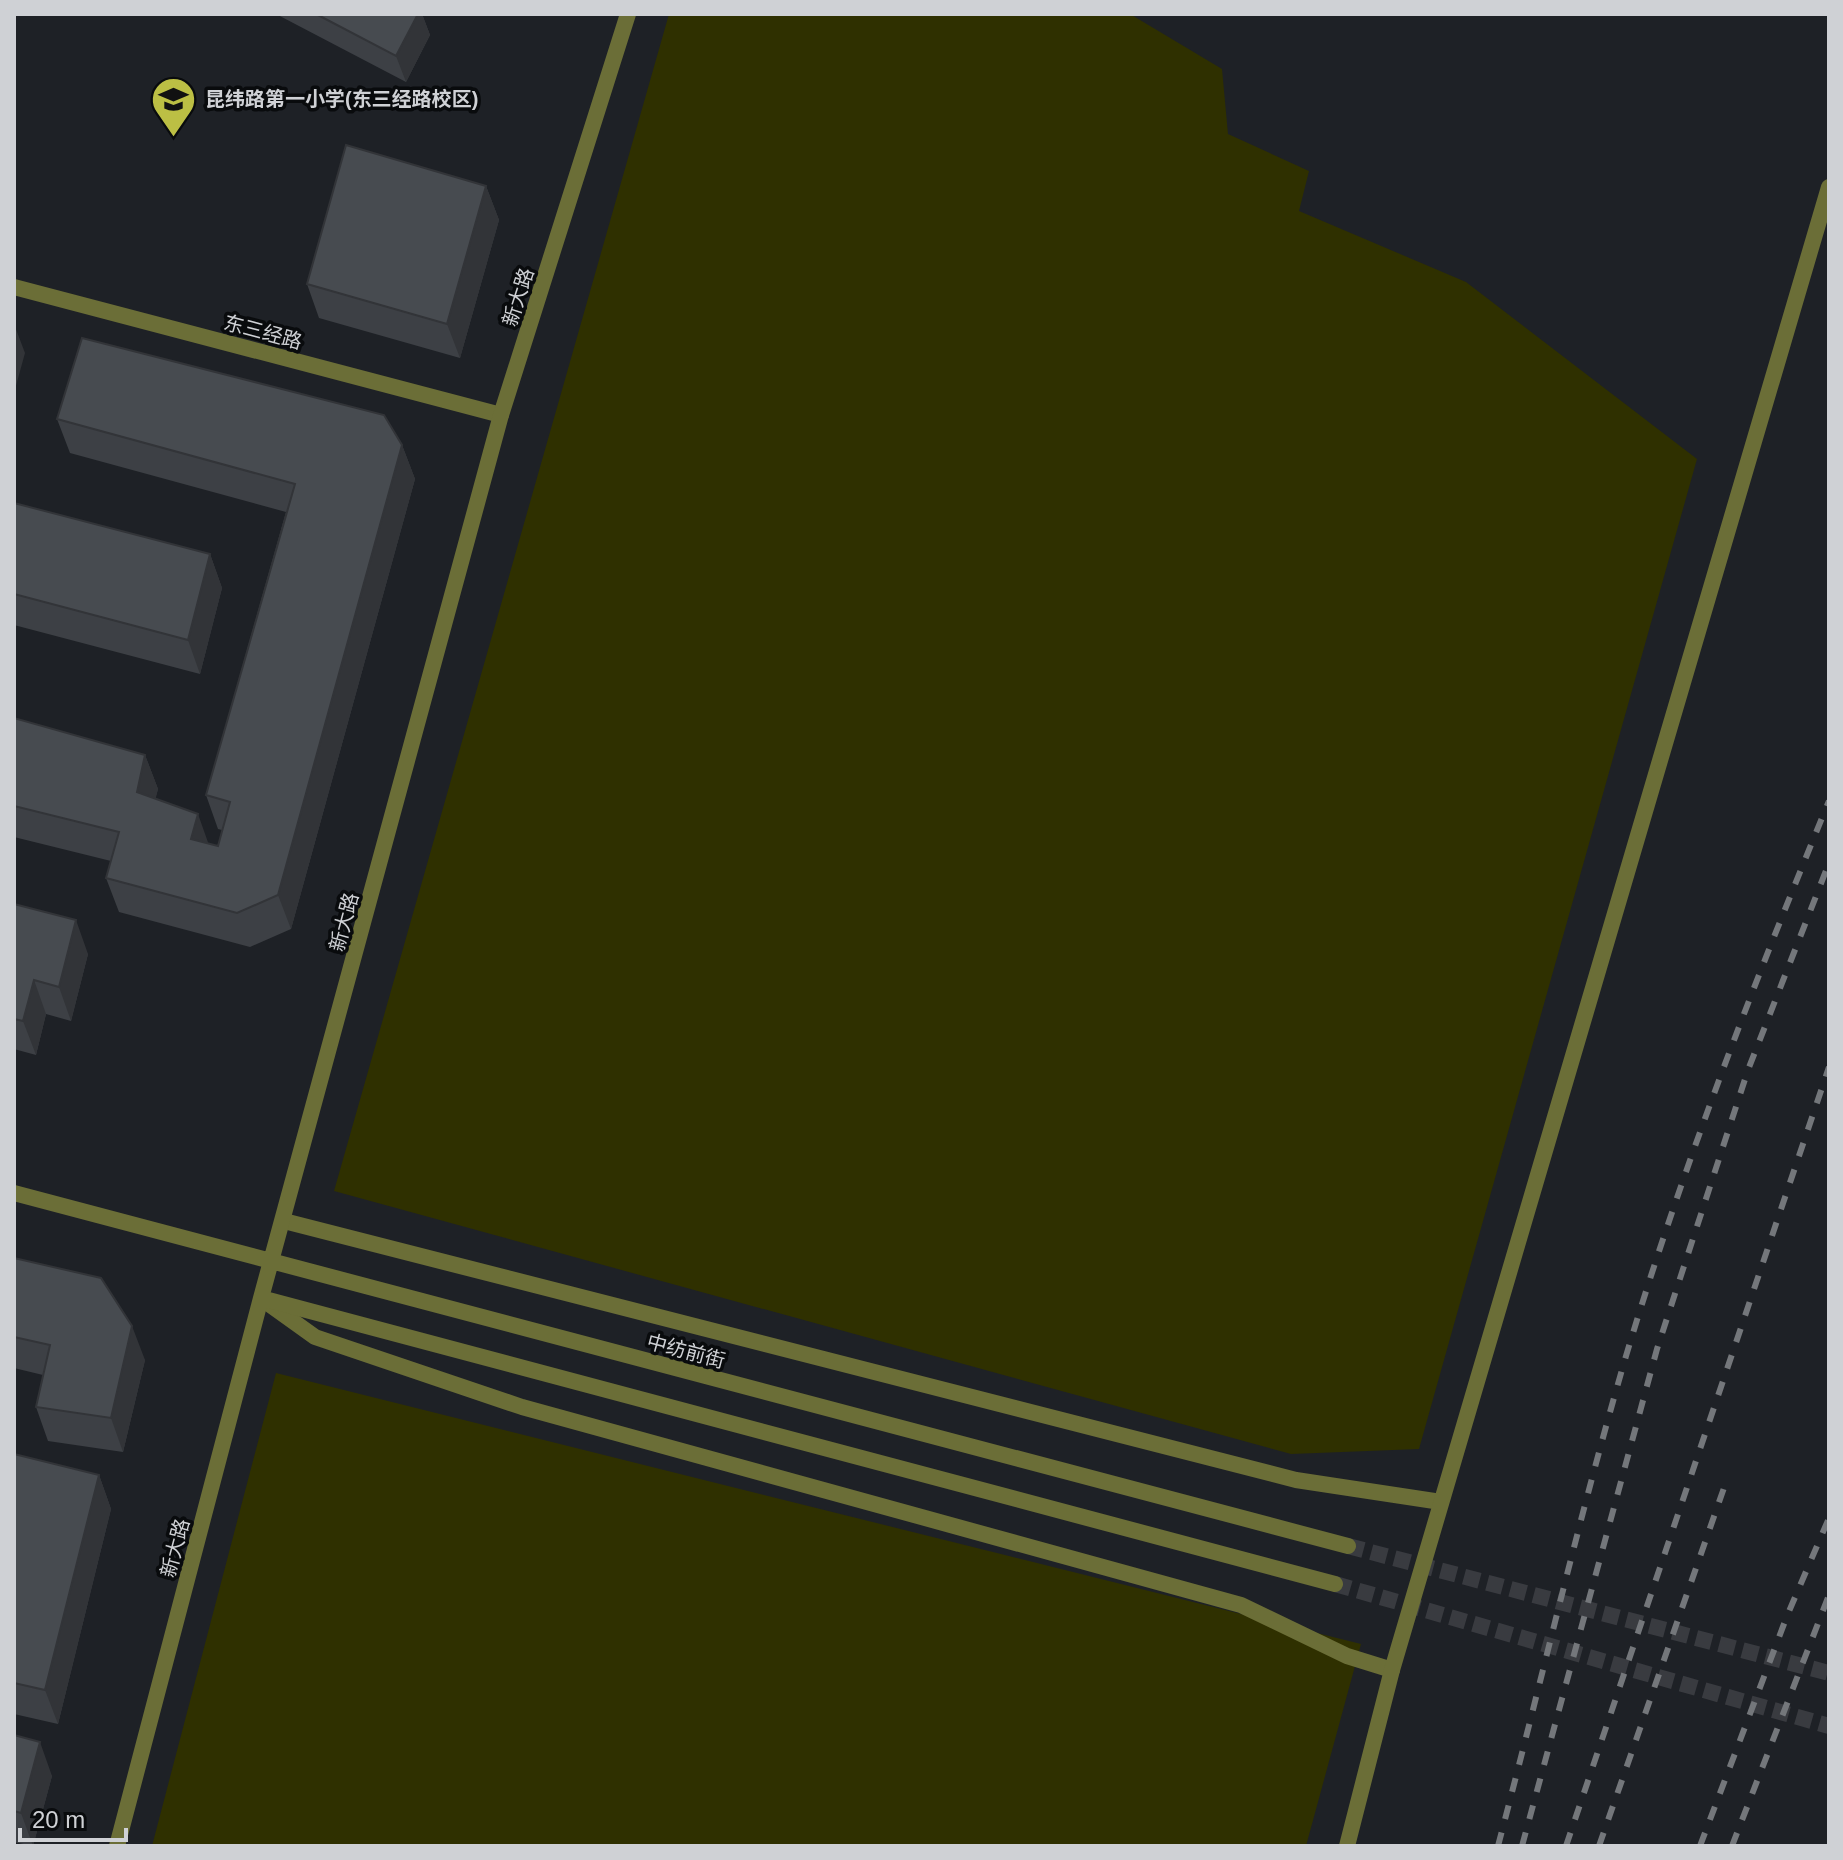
<svg xmlns="http://www.w3.org/2000/svg" width="1843" height="1860" viewBox="0 0 1843 1860" font-family="Arial,'Noto Sans SC',sans-serif">
<style>
.green{fill:#2f3000}
.lines{fill:none;stroke-linecap:round;stroke-linejoin:round}
.tertiary-tunnel{stroke:#393b40;stroke-width:16;stroke-dasharray:16 8;stroke-linecap:butt}
.minor{stroke:#6b6e37;stroke-width:16}
.tertiary{stroke:#6b6e37;stroke-width:16}
.rail{stroke:#74777b;stroke-width:6;stroke-dasharray:14 14;stroke-linecap:butt}
.wall{fill:#3d4045}
.shaded-wall{fill:#323438}
.building{fill:#474b50;stroke:#323438;stroke-width:2}
.labels{text-anchor:middle;dominant-baseline:central;stroke-width:7;stroke-linejoin:round;paint-order:stroke}
.poi-label{font-size:20px;font-weight:bold;fill:#cfd1d5;stroke:#090b0d;text-anchor:start}
.street-label{font-size:20px;fill:#cfd1d5;stroke:#090b0d}
</style>
<rect width="100%" height="100%" fill="#1e2126"/>
<!-- green -->
<path class="green" d="M 669,14 L 1130,14 L 1222,69 L 1228,134 L 1309,171 L 1299,211 L 1466,282 L 1697,459 L 1419,1449 L 1291,1454 L 334,1191 Z
M 276,1373 L 1361,1644 L 1306,1846 L 152,1846 Z"/>
<g class="lines">
<!-- tertiary-tunnel -->
<path class="tertiary-tunnel" d="M 1348,1546 L 1829,1673
M 1335,1584 L 1829,1726"/>
<!-- minor -->
<path class="minor" d="M 14,287 L 501,415
M 284,1221 L 1296,1480 L 1441,1502
M 262,1299 L 315,1337 L 522,1407 L 1241,1605 L 1347,1656 L 1392,1670"/>
<!-- tertiary -->
<path class="tertiary" d="M 14,1193 L 1348,1546
M 261,1298 L 1335,1584
M 117,1846 L 261,1298 L 501,415 L 628,14
M 1347,1846 L 1392,1670 L 1829,187"/>
<!-- rail -->
<path class="rail" d="M 1498,1846 C 1541,1683 1579,1517 1626,1356 C 1683,1166 1754,983 1829,801
M 1522,1846 L 1657,1349 L 1748,1070 L 1829,863
M 1566,1846 L 1829,1067
M 1599,1846 L 1725,1485
M 1700,1846 L 1787,1616 L 1829,1518
M 1732,1846 L 1829,1595"/>
</g>
<!-- wall -->
<path class="wall" d="M 276,14 L 422,14 L 430,35 L 406,82 Z
M 486,186 L 499,220 L 460,358 L 319,318 L 307,284 Z
M 57,419 L 402,445 L 415,479 L 291,929 L 250,947 L 119,912 L 106,878 L 111,861 L 14,837 L 14,718 L 145,755 L 158,789 L 155,799 L 208,843 L 218,846 L 222,830 L 218,829 L 206,795 L 286,512 L 70,453 Z
M 14,503 L 210,554 L 222,588 L 200,674 L 14,625 Z
M 14,904 L 88,954 L 71,1021 L 46,1014 L 36,1055 L 14,1049 Z
M 14,1258 L 145,1360 L 123,1452 L 48,1441 L 36,1407 L 43,1375 L 14,1368 Z
M 14,1454 L 99,1475 L 111,1509 L 58,1724 L 14,1714 Z
M 14,1735 L 52,1776 L 33,1846 L 14,1842 Z"/>
<!-- shaded-wall -->
<path class="shaded-wall" d="M 418,14 L 422,14 L 430,35 L 406,82 L 396,56 Z
M 486,186 L 499,220 L 460,358 L 447,324 Z
M 14,324 L 25,353 L 14,393 Z
M 402,445 L 415,479 L 291,929 L 278,895 Z
M 210,554 L 222,588 L 200,674 L 188,640 Z
M 145,755 L 158,789 L 149,826 L 137,792 Z
M 198,814 L 210,848 L 191,839 Z
M 76,920 L 88,954 L 71,1021 L 59,987 Z
M 34,980 L 46,1014 L 36,1055 L 23,1021 Z
M 132,1326 L 145,1360 L 123,1452 L 111,1418 Z
M 99,1475 L 111,1509 L 58,1724 L 45,1690 Z
M 40,1742 L 52,1776 L 33,1846 L 21,1813 Z"/>
<!-- building -->
<path class="building" d="M 316,14 L 418,14 L 396,56 Z
M 346,145 L 486,186 L 447,324 L 307,284 Z
M 82,338 L 384,415 L 402,445 L 278,895 L 237,913 L 106,878 L 119,832 L 14,806 L 14,718 L 145,755 L 137,792 L 198,814 L 191,839 L 218,846 L 230,802 L 206,795 L 295,484 L 57,419 Z
M 14,503 L 210,554 L 188,640 L 14,594 Z
M 14,904 L 76,920 L 59,987 L 34,980 L 23,1021 L 14,1019 Z
M 14,1258 L 101,1278 L 132,1326 L 111,1418 L 36,1407 L 50,1345 L 14,1337 Z
M 14,1454 L 99,1475 L 45,1690 L 14,1683 Z
M 14,1735 L 40,1742 L 21,1813 L 14,1811 Z"/>
<!-- icons -->
<defs>
<symbol id="school-pin" viewBox="-11 -11 22 30"><path d="M0 17L-7.5 6A9.5 9.5 0 1 1 7.5 6Z" fill="#bcbf44" stroke="#090b0d"/><path d="M0-5L7-2L0 1L-7-2ZM-4 1L0 2.5L4 1V4Q0 6-4 4Z" fill="#111"/></symbol>
</defs>
<g fill-rule="evenodd">
<use href="#school-pin" x="148" y="74" width="51" height="69"/>
</g>
<g class="labels">
<!-- poi labels -->
<g class="poi-label">
<text x="205" y="99">昆纬路第一小学(东三经路校区)</text>
</g>
<!-- street labels -->
<g class="street-label">
<text transform="translate(518 297) rotate(-72)">新大路</text>
<text transform="translate(263 332) rotate(15)">东三经路</text>
<text transform="translate(344 922) rotate(-75)">新大路</text>
<text transform="translate(686 1351) rotate(15)">中纺前街</text>
<text transform="translate(175 1548) rotate(-75)">新大路</text>
</g>
</g>
<!-- border -->
<rect width="1843" height="1860" fill="none" stroke="#cfd1d5" stroke-width="32"/>
<!-- scale -->
<path d="M20 1828v12h106v-12" fill="none" stroke="#cfd1d5" stroke-width="4"/>
<text x="32" y="1828" font-size="24" fill="#cfd1d5" stroke="#090b0d" stroke-width="6" paint-order="stroke">20 m</text>
</svg>
